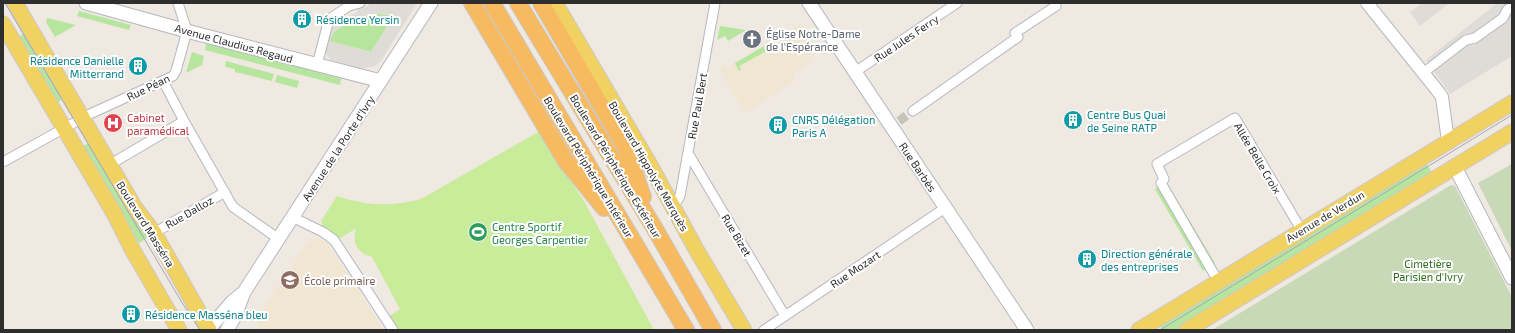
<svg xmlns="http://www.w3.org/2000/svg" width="1515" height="333" viewBox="0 0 1515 333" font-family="'Exo 2',sans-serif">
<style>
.education{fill:#f0e6d1}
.green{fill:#b6e59e}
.cemetery{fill:#c8d9b8}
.pitch{fill:#c9ec9a}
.plaza{fill:#dfdcd8;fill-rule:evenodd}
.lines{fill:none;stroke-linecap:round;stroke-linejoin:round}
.minor-tunnel{stroke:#c8c4bd;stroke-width:9;stroke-dasharray:9 4.5;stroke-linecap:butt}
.minor-casing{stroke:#b4b7c1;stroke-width:11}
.tertiary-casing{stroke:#b4b7c1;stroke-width:14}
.secondary-casing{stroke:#b4b7c1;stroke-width:15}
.primary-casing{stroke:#c9c9c9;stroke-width:17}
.trunk-casing{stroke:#c9c9c9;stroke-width:18}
.minor{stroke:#fff;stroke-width:9}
.tertiary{stroke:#fff;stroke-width:12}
.secondary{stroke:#fff;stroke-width:13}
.primary{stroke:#f2d163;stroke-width:15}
.trunk{stroke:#f8ba60;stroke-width:16}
.tram{stroke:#a3a6b8;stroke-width:1}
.labels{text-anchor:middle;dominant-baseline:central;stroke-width:4;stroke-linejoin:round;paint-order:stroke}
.culture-label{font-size:11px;fill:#0d838f;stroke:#fff;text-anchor:start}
.worship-label{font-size:11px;fill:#5b616d;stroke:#fff;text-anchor:start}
.street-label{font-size:11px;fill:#2e2e2e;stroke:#fff}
.health-label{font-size:11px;fill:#be3a42;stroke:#fff;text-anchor:start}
.leisure-label{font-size:11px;fill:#27864d;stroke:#fff;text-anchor:start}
.park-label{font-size:11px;fill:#2c6e1b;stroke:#fff}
.education-label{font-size:11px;fill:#785e54;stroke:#fff;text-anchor:start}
</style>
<rect width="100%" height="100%" fill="#efe9e1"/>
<!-- education -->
<path class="education" d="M 801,23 L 817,51 L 809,56 L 812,60 L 792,74 L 795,80 L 745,113 L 719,68 L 725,64 L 727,68 L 764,46 L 766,50 L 775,44 L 774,41 Z
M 310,238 L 315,239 L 318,238 L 327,243 L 384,330 L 258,330 L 257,319 Z"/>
<!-- green -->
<path class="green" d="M 79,11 L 131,25 L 129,30 L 77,16 Z
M 379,14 L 388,15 L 392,19 L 371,52 L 329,41 C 335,22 362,15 379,14 Z
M 47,18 L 76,25 L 55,37 L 46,22 Z
M 720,26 L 746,30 L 728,41 L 725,36 L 717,40 Z
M 25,33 L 63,99 L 57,103 L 18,37 Z
M 206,43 L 339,78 L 341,79 L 340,85 L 205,50 Z
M 764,46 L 767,51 L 739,66 L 741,70 L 739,71 L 735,63 Z
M 192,52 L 204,56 L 202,65 L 186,73 Z
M 226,61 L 274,74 L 272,81 L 235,72 L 235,69 L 225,67 Z
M 277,75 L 299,81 L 297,88 L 275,82 Z
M 90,142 L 147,238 L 139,243 L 82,147 Z
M 1424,160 L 1433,174 L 1182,330 L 1162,330 L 1158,323 Z
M 1167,183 L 1215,263 L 1203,271 L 1155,189 Z"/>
<!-- cemetery -->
<path class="cemetery" d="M 1512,164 L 1512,251 L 1478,183 Z
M 1451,185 L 1455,186 L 1512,297 L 1512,330 L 1212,330 Z"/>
<!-- pitch -->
<path class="pitch" d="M 538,132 L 584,201 L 654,330 L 396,330 L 388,317 L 400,309 L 372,257 C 359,254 351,243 356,230 L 355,229 L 337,240 L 324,228 L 321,221 L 337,196 C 367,206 391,207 421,199 Z"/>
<!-- plaza -->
<path class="plaza" d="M 368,3 L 412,3 L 416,5 L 381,61 L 375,66 L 366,68 L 360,68 L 331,60 L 328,57 L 324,50 L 329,29 L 339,20 L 356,13 L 357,10 L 369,6 ZM 384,14 L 391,16 L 392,20 L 371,52 L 330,41 L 334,32 L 353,20 L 368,15 Z
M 1423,3 L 1449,3 L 1420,26 L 1410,12 Z
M 1497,3 L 1512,3 L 1512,56 L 1450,94 L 1426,60 Z"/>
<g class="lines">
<!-- minor-tunnel -->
<path class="minor-tunnel" d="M 899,121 L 913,111"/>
<defs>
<path id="minor" d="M 317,65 L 329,19 L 349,6 L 360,3
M 855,72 L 957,3
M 1423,73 L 1466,40 L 1475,38 L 1503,18 L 1507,10 L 1512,6
M 163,81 L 184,121 L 233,207 L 279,239
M 913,111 L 1018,37 L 1015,33 L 1056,6
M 688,153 L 785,316
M 3,162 L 90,114 L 173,76 L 176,71 L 187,31 L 178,3
M 109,165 L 184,121
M 671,204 L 677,201 L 680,196 L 715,3
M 292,217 L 323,232 L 334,240 L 393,330
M 154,233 L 225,192
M 1218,281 L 1161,183 L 1164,179 L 1157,164 L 1235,118 L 1302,231
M 764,330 L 945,208"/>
<path id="tertiary" d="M 1367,3 L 1437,90 L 1442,97 L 1448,141"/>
<path id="secondary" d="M 86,3 L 198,34 L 381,81
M 809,3 L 1027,330
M 1455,167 L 1512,278
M 208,330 L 232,302 L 243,293
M 227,330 L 235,316 L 244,292 L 431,3"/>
<path id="primary" d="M 15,3 L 135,208 L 154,233 L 209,330
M 555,3 L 650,165 L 697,251 L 744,330
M 3,24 L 115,215 L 132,249 L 179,330
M 1139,330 L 1512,103
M 1187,330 L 1512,132"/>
<path id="trunk" d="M 472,3 L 565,160 L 604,208
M 492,3 L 686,330
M 518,3 L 655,229 L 713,330
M 541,3 L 627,150 L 643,197"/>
</defs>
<!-- minor casing -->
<use href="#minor" class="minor-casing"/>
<!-- tertiary casing -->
<use href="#tertiary" class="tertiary-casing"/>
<!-- secondary casing -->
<use href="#secondary" class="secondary-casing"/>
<!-- primary casing -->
<use href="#primary" class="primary-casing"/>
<!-- trunk casing -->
<use href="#trunk" class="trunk-casing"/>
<!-- minor -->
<use href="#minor" class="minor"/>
<!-- tertiary -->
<use href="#tertiary" class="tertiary"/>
<!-- secondary -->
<use href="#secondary" class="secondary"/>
<!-- primary -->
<use href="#primary" class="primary"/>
<!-- trunk -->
<use href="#trunk" class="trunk"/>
<!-- tram -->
<path class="tram" d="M 5,3 L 181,301 L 200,330
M 1160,330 L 1512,115"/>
</g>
<!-- icons -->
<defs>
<symbol id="building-disc" viewBox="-11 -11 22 22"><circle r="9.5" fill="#0f9aa8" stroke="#fff"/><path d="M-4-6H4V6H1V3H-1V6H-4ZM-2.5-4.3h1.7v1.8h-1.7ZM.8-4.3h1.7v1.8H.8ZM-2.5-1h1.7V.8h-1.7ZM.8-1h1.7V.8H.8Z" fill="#fff"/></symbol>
<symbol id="church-disc" viewBox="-11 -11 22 22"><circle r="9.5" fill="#6b7280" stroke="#fff"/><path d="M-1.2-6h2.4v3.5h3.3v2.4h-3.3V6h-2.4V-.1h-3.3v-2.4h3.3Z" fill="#fff"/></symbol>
<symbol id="hospital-disc" viewBox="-11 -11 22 22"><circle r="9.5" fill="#e0444e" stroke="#fff"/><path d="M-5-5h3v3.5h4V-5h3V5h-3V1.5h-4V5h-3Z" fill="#fff"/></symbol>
<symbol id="stadium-disc" viewBox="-11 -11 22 22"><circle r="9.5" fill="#2e9e5b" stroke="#fff"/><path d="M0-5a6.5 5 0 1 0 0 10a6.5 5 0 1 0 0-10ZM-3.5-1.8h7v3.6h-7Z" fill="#fff"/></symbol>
<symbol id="school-disc" viewBox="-11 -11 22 22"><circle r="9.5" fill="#8d6e63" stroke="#fff"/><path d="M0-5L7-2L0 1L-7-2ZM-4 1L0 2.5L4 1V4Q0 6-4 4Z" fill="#fff"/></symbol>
</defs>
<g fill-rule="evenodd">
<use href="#building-disc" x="291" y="8" width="22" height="22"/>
<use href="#church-disc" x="741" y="28" width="22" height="22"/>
<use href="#building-disc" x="127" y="55" width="22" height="22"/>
<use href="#building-disc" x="1062" y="109" width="22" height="22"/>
<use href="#hospital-disc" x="102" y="112" width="22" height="22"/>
<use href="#building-disc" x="767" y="114" width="22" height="22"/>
<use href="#stadium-disc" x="467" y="221" width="22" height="22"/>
<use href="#building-disc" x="1076" y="248" width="22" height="22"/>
<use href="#school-disc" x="279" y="269" width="22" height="22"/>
<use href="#building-disc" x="120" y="303" width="22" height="22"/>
</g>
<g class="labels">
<!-- culture labels -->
<g class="culture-label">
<text x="316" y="19">Résidence Yersin</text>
<text x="124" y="60" text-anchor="end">Résidence Danielle<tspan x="124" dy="13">Mitterrand</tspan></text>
<text x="1087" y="114">Centre Bus Quai<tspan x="1087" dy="13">de Seine RATP</tspan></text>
<text x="792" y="119">CNRS Délégation<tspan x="792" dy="13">Paris A</tspan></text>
<text x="1101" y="253">Direction générale<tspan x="1101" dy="13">des entreprises</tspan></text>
<text x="145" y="314">Résidence Masséna bleu</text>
</g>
<!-- worship labels -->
<g class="worship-label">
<text x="766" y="33">Église Notre-Dame<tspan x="766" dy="13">de l'Espérance</tspan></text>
</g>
<!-- street labels -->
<g class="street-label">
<text transform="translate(906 38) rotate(-34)">Rue Jules Ferry</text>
<text transform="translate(234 43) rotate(15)">Avenue Claudius Regaud</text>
<text transform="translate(148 87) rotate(-26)">Rue Péan</text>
<text transform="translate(697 106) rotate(-80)">Rue Paul Bert</text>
<text transform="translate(338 148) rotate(-57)">Avenue de la Porte d'Ivry</text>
<text transform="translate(1258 158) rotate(59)">Allée Belle Croix</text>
<text transform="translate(616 166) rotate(59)">Boulevard Périphérique Extérieur</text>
<text transform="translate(649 166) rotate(60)">Boulevard Hippolyte Marquès</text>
<text transform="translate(589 167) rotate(59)">Boulevard Périphérique Intérieur</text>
<text transform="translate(918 167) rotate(56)">Rue Barbès</text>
<text transform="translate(189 212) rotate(-30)">Rue Dalloz</text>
<text transform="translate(1325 216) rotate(-31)">Avenue de Verdun</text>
<text transform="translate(146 224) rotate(58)">Boulevard Masséna</text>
<text transform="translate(737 235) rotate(59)">Rue Bizet</text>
<text transform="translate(855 269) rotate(-34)">Rue Mozart</text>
</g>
<!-- health labels -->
<g class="health-label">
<text x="127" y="117">Cabinet<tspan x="127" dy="13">paramédical</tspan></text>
</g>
<!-- leisure labels -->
<g class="leisure-label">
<text x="492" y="226">Centre Sportif<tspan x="492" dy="13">Georges Carpentier</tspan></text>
</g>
<!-- park labels -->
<g class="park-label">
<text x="1428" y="263">Cimetière<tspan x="1428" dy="13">Parisien d'Ivry</tspan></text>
</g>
<!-- education labels -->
<g class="education-label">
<text x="304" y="280">École primaire</text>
</g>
</g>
<!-- border -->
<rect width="1515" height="333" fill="none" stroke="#2e2e2e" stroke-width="8"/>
</svg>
